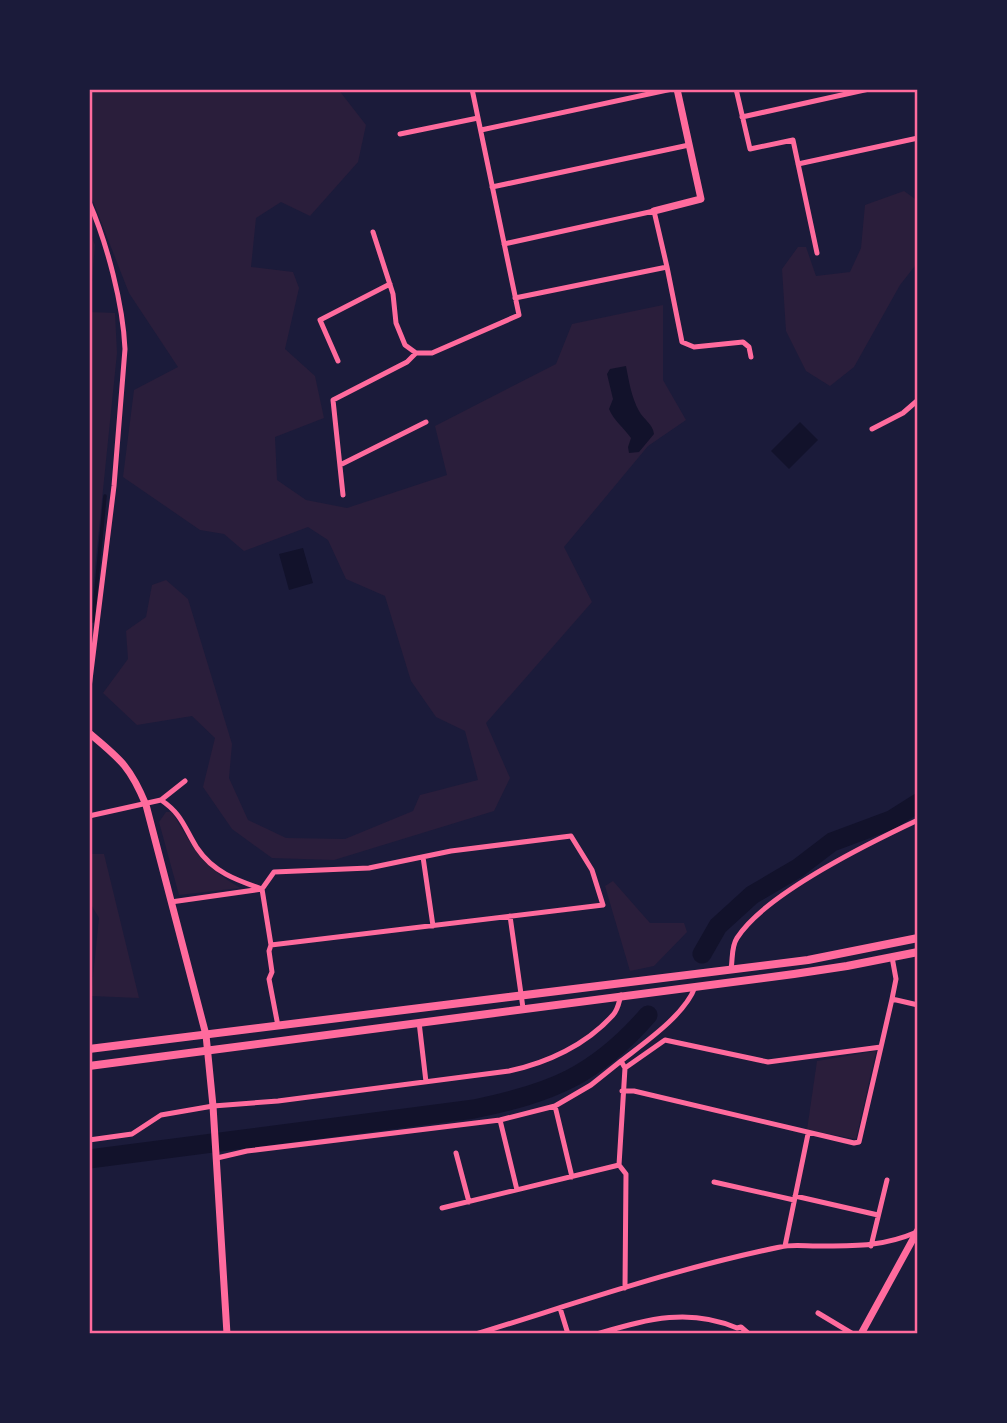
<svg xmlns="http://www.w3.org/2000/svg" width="1007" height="1423" viewBox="0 0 1007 1423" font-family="'Archivo Narrow',sans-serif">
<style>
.green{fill:#2a1e3b}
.water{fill:#12122b}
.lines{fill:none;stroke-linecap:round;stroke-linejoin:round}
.stream{stroke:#12122b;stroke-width:3.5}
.river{stroke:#12122b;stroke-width:19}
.minor{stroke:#ff6b9d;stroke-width:5}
.tertiary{stroke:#ff6b9d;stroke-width:7}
.secondary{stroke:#ff6b9d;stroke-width:8}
.neatline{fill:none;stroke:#ff6b9d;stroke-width:2.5}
</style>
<rect width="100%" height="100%" fill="#1b1b3a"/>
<!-- green -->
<path class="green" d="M 89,89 L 338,89 L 366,125 L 358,162 L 310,216 L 281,202 L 256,218 L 251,267 L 293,272 L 299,288 L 285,349 L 315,376 L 324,418 L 275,437 L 277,480 L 306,500 L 347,508 L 447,475 L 435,426 L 556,364 L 572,324 L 663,305 L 663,380 L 686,420 L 648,446 L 564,547 L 592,602 L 486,723 L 510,778 L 494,811 L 334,860 L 272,858 L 232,829 L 203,787 L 215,738 L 192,716 L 137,725 L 103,693 L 128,659 L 126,631 L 146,617 L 152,585 L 166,580 L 188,599 L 232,744 L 229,778 L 248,820 L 286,838 L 345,839 L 413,811 L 420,795 L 478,780 L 465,731 L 436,717 L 411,681 L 385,596 L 346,579 L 328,540 L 308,527 L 244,551 L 224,534 L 200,530 L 123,477 L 134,390 L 178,367 L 129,293 L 89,191 Z
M 904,191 L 918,201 L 918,262 L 900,285 L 854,367 L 830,386 L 806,371 L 786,331 L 782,269 L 798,247 L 806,247 L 816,276 L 850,272 L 861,248 L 865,205 Z
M 89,230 L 95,245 L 92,281 L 89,282 Z
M 89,312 L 115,313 L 117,353 L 90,617 Z
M 166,812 L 172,812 C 195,851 201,864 240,888 L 179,895 L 159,822 Z
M 89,854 L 104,854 L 139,998 L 91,996 L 99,918 L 89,901 Z
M 613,881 L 650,923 L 684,923 L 687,932 L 654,966 L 630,971 L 605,886 Z
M 876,1051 L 856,1139 L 807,1130 L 817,1061 Z"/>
<!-- water -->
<path class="water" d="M 626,366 C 629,381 631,396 639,411 C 644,420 653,424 654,434 L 639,452 L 629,453 L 628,447 L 631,438 C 624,428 614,421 609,409 L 613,399 L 607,374 L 610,369 Z
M 800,422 L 818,440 L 789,469 L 771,451 Z
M 303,548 L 313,583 L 289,590 L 279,554 Z"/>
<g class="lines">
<!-- stream -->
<path class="stream" d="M 89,620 L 93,621 L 105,496"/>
<!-- river -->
<path class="river" d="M 702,954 L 718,926 L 752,895 L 798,868 L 832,842 L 891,820 L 918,803
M 89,1159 L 474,1109 C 551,1093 595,1076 648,1015"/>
<!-- minor -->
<path class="minor" d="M 736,89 L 750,149 L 793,140 L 817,253
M 742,117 L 869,89
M 481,130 L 672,89
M 400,134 L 478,118
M 798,164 L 918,138
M 492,187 L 689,145
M 89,202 C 107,243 123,304 125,349 L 114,486 L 89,688
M 373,232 L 393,294 L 396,323 L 405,345 L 416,353 L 432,353 L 519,315 L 472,89
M 504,244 L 654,211 L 667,267 L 515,298
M 667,267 L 682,342 L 694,347 L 743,342 L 749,347 L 751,357
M 338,361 L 320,320 L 390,284
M 872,429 L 903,413 L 918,400
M 340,465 L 426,422
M 343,495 L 333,400 L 407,362 L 416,353
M 161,800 C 182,814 184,827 197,848 C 213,872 236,880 262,889 L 274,872 L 369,868 L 451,851 L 571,836 L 592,870 L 603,905 L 271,945 L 262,889 L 171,902
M 89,816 L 161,800 L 185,781
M 423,857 L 433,926
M 510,916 L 523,1008
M 271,945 L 269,951 L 272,972 L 269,979 L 278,1026
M 892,957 L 896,979 L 892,999 L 918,1005
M 731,969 C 733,958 731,947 737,938 C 765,894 869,843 918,820
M 419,1022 L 426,1082
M 621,1061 C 644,1043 685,1015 695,987
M 622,1091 L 634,1091 L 854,1143 L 859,1142 L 881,1047
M 555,1106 L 572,1177
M 500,1120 L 517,1190
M 89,1140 L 132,1134 L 161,1115 L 213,1106 L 278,1101 L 509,1071 C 547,1063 586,1045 613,1015 C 618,1010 619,1002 621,995
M 456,1153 L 469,1202
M 217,1158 L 247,1151 L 500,1120 L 555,1106 L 591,1085 L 621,1061 L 625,1068
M 714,1182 L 794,1200
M 795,1196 L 878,1215
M 442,1208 L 619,1165
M 785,1246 L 808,1134
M 871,1246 L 887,1180
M 625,1288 L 626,1174 L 619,1165 L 625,1068 L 665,1040 L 768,1062 L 881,1047 L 892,999
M 560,1308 L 568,1334
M 818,1313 L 853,1334
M 476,1334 C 577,1303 677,1268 780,1247 C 792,1244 805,1246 817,1246 C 855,1246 882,1247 917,1232
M 596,1334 C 646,1320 687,1307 737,1328 L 741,1327 L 749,1334"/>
<!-- tertiary -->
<path class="tertiary" d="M 654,211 L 701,199 L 677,89
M 89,733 C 120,759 130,766 146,805 L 206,1035 L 213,1106 L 227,1334
M 861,1334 L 918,1230"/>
<!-- secondary -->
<path class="secondary" d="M 89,1049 L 808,960 L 918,938
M 89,1066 L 794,974 L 847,966 L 918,952"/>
</g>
<!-- border -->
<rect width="1007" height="1423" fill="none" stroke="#1b1b3a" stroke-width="182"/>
<rect x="91" y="91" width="825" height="1241" class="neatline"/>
</svg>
